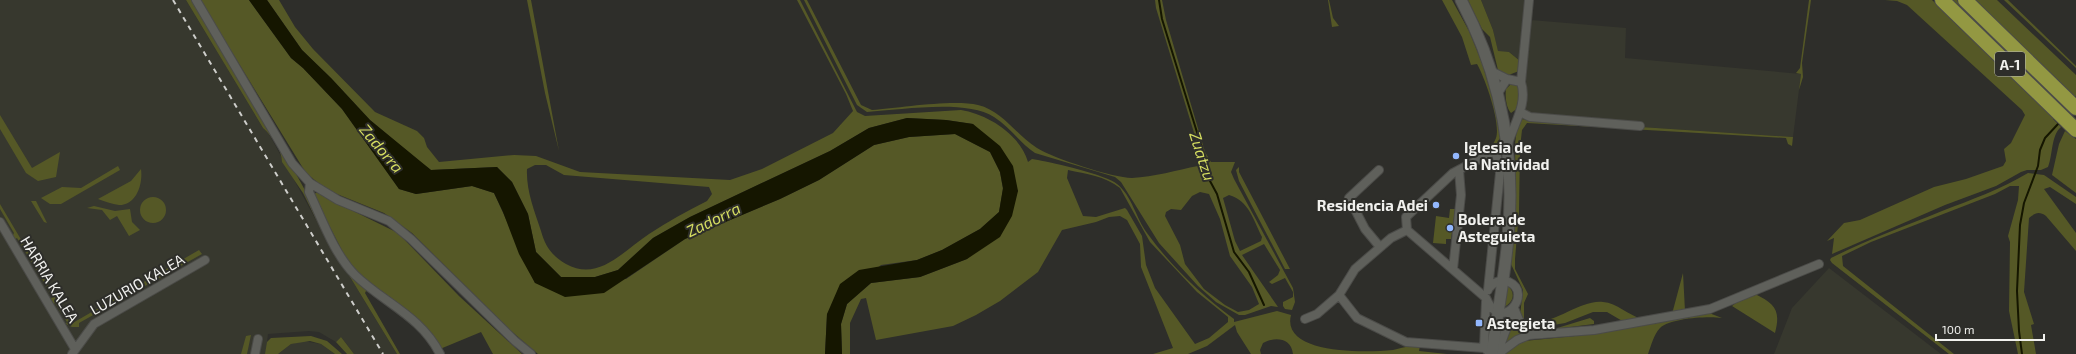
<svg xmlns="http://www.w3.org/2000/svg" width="2076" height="354" viewBox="0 0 2076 354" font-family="'Exo 2',sans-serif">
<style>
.built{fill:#37382e}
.green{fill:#555826;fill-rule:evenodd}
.water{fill:#151600}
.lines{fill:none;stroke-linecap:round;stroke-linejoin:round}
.stream{stroke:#151600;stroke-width:2}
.street-casing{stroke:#4b4b48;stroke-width:10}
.secondary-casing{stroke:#4b4b48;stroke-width:13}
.highway-casing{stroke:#4b4b48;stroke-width:16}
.street{stroke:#5f605b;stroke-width:8}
.secondary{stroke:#5f605b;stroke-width:11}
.highway{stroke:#939842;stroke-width:14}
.rail{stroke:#cececb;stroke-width:2;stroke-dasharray:5 5;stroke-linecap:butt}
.poi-dot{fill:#92b7fd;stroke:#2e2e2a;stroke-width:1.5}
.labels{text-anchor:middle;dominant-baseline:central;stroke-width:4;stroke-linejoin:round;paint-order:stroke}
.shield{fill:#2e2e2a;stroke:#b6b6b3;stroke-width:1}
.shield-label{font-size:14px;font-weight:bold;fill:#f1f1ee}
.poi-label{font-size:15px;font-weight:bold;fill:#f1f1ee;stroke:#2e2e2a;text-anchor:start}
.street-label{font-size:15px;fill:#f1f1ee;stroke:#2e2e2a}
.water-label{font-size:16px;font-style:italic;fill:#d6de61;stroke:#2e2e2a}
</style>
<rect width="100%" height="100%" fill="#2e2e2a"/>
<!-- built -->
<path class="built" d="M 0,0 L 186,0 L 263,128 L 269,134 L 322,231 L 397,354 L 354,354 L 341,337 L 336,342 L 319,332 L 309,331 L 268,334 L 267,342 L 276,354 L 0,354 Z
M 1481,0 L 1532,0 L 1531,20 L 1626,28 L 1625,58 L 1801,74 L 1793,137 L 1520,119 L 1520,61 L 1509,52 L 1498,52 L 1493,30 Z
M 1829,268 L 1941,354 L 1774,354 L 1792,308 Z
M 303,341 L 321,344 L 335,354 L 278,354 L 291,344 Z"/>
<!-- green -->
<path class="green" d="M 186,0 L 192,0 L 295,172 L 347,267 L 368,288 L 414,321 L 428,337 L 437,354 L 435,354 C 421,326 395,304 366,291 L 365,293 L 400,354 L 397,354 L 322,231 L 303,193 L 282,162 C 282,150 272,136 263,128 Z
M 200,0 L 249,0 L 291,58 L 303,68 L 342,109 L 399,189 L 416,194 L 472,186 L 494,193 L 535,283 L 626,279 L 685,239 L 780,199 L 819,180 L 874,145 L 909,137 L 955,134 L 990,152 L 1000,172 L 1003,189 L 999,212 L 980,229 L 942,250 L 917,260 L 881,265 L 827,314 L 825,354 L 538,354 L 510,330 L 412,233 L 384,213 L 327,190 L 306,173 Z
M 267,0 L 279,0 L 295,27 L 313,49 L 375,112 L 417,131 L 424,138 L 427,147 L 439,162 L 514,155 L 536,156 L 580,172 L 730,180 L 762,169 L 833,133 L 853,111 L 846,94 L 797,0 L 800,0 L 857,112 L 865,116 L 961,110 C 987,114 1020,134 1028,162 L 1032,159 L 1038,160 C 1054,163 1107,175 1117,184 C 1132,196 1136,218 1147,233 C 1171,266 1201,295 1234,319 L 1234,322 L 1277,311 L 1291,315 C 1281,354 1362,353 1393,350 C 1403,348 1410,345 1420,346 L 1419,351 L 1447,354 L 1293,354 C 1291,337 1274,337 1263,343 L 1260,350 L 1261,354 L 1251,354 L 1237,332 L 1235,325 L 1207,346 L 1188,354 L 1153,354 L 1173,348 L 1141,267 L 1140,244 L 1127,220 L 1120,216 L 1109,217 L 1096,222 L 1062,230 L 1038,272 L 1000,301 L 976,315 L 953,326 L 876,340 L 866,298 L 861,299 L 850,323 L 850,354 L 842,354 L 841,324 L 847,304 L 871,283 L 920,277 L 967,259 L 1018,191 L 973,124 L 946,120 L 907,118 L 869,128 L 830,151 L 690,217 L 653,238 L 618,270 L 595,277 L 561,277 L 536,252 L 528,214 L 512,182 L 497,167 L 431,170 L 419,161 L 370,120 L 331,78 L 302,50 ZM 535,165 L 546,165 L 564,175 L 709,187 L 712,194 L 707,201 C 687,211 667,222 649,234 C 623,251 599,282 566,264 C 552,256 545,246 541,231 C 534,210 526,190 527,169 ZM 1068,170 C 1086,174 1105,176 1120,188 L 1150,242 L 1197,292 L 1228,317 L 1228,322 L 1209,338 L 1195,344 L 1155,288 L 1146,265 L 1142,236 L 1127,210 L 1125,208 L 1096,217 L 1083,216 L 1067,178 Z
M 527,0 L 531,0 L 559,151 L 545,93 Z
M 804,0 L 807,0 L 861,105 L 872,110 C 899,108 953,99 978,105 C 1003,111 1016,135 1037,148 C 1053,158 1113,178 1132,178 C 1154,177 1177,170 1198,166 L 1202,159 L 1156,8 L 1155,0 L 1162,0 L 1166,20 L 1205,152 L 1211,162 L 1235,162 L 1231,172 L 1234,179 L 1293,288 L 1295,302 L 1292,310 L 1285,309 L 1283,306 L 1283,302 L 1293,297 L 1293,292 L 1285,278 L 1272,284 L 1269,282 L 1278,275 L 1280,270 L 1264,244 L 1242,255 L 1278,307 L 1271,306 L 1245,315 L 1239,315 L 1216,302 L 1198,286 L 1159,243 L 1121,182 L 1115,177 L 1035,153 C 1020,143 1010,127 994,117 C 966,99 901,110 867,112 L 857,105 ZM 1200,192 L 1209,194 L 1220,219 L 1230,256 L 1252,287 L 1259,304 L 1249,310 L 1238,312 L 1225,305 L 1204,289 L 1185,264 L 1180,245 L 1165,216 L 1166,212 L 1171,209 L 1181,210 L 1192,196 ZM 1229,195 C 1249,201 1253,219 1262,237 L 1261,241 L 1240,251 L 1235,241 L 1223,198 Z
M 1328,0 L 1329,0 L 1333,18 L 1339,26 L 1332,27 Z
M 1442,0 L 1452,0 L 1469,31 L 1482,63 L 1495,107 L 1500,138 L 1492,152 L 1481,154 L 1477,152 L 1481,153 C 1488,149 1493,146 1496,138 C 1501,123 1485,78 1477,64 L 1471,65 L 1462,37 Z
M 1468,0 L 1481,0 L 1493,30 L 1498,51 L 1509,52 L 1520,61 L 1519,71 L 1506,76 L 1498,70 L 1490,37 L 1482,29 Z
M 1809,0 L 1811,0 L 1802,63 L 1803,77 L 1799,90 L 1801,74 L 1796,73 L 1800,68 Z
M 1885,0 L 1932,0 L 2054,117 L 2053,119 L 2061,127 C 2051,135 2053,155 2048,167 L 2041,170 L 2027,170 L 2021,172 L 1996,186 L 1945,205 L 1832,254 L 1834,238 L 1827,241 L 1844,223 L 1860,220 L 1934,187 L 1966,179 L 2003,166 L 2006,161 L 2004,149 L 2011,143 L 2025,115 L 2022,110 L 1907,5 L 1897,1 Z
M 1950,0 L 1957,0 L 2071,110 L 2067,113 Z
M 1974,0 L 1997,0 L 2076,75 L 2076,96 L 2073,96 Z
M 2004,0 L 2008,0 L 2076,66 L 2076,68 Z
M 1512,83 L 1519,85 L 1520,88 L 1518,108 L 1511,113 C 1506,108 1505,96 1506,89 Z
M 0,115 L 32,168 L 60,152 L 56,177 L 38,181 L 26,173 L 0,129 Z
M 1520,119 L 1793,137 L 1792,146 L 1788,144 L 1786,138 L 1527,123 L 1522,130 L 1520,148 L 1519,212 L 1515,259 L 1515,269 L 1528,294 L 1524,303 L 1524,320 C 1548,331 1578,299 1603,302 C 1617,303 1628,315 1642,319 L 1624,322 L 1607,312 L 1593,312 L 1565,323 L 1536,328 L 1527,327 L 1520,315 L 1523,290 L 1511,264 L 1516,218 L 1515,144 L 1518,121 Z
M 2065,131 L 2076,139 L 2076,193 L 2052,175 L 2059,144 Z
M 118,166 L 120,170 L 61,204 L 50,204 L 41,198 L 62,187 L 81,188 Z
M 1239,167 L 1239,172 L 1290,269 L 1285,269 L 1239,181 L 1236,170 Z
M 141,169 C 143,183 137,205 119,205 C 112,204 104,201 98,199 L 131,181 Z
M 2028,173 L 2044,175 L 2076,197 L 2076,204 L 2050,187 L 2044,189 L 2076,233 L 2076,251 L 2046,216 C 2039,211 2035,213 2029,218 L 2024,292 L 2034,324 L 2031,325 L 2036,354 L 2018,354 L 2009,311 L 2010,242 L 2008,236 L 2018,200 L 2019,186 L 2010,186 L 1995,194 L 1871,242 L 1842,256 L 1843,266 L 1954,354 L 1949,354 L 1832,263 L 1830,260 L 1831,258 C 1867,240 1905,226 1942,211 C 1971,200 2001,189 2028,173 Z
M 319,192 L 337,203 L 398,233 L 459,296 L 522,354 L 493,354 L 481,332 L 440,349 L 417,318 L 359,275 L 349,264 L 313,194 Z
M140 210a13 13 0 1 1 26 0a13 13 0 1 1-26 0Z
M 31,201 L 36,201 L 47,223 L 44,222 Z
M 0,204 L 71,324 L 199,250 L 202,254 L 79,323 L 79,327 L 72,327 L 66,324 L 67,322 L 55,303 L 53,304 L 50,299 L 53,297 L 17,238 L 15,239 L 13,235 L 14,233 L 0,209 Z
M 94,206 L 115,211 L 130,209 L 132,222 L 140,230 L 129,236 L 117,216 L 110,220 L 102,210 L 87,208 Z
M 1450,209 L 1455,209 L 1451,239 L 1446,239 L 1446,244 L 1433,243 L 1436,216 L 1449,218 Z
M 1683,273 L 1685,311 L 1672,314 Z
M 1507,285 C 1516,292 1514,302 1504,307 Z
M 1755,294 C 1775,304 1781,310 1775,333 L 1732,306 L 1737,302 Z
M 1709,313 L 1722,318 C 1708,316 1671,318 1660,328 C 1654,334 1651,346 1648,354 L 1503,354 L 1514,344 L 1524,341 L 1575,336 Z
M 1515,318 L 1522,335 L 1514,338 L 1504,345 Z
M 1590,318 L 1594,321 L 1594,324 L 1554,329 Z
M 251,335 L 247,354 L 241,354 L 246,336 Z
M 311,336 L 327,341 L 342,354 L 335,354 L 321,344 L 310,341 L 291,344 L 278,354 L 265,354 L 267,342 L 271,338 Z
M 341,337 L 354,354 L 347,354 L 336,342 Z"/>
<!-- water -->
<path class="water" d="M 249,0 L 267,0 L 302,50 L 331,78 L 370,120 L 431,170 L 497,167 L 512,182 L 528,214 L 536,252 L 561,277 L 595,277 L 618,270 L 653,238 L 690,217 L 830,151 L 869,128 L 907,118 L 946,120 L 973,124 L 1000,146 L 1013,166 L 1018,191 L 1012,216 L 1000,237 L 967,259 L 920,277 L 871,283 L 847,304 L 841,324 L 842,354 L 825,354 L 827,314 L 840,284 L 859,270 L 917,260 L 942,250 L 980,229 L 999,212 L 1003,188 L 1000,172 L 990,152 L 955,134 L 909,137 L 874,145 L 819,180 L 780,199 L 685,239 L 604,293 L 565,297 L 535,283 L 519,254 L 503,212 L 494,193 L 472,186 L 416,194 L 399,189 L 342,109 L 303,68 L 291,58 Z"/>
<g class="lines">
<!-- stream -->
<path class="stream" d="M 1159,0 L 1162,19 L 1204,155 L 1210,181 L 1217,194 L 1234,252 L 1249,272 L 1264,305
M 2022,354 L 2019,331 L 2017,291 L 2020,225 L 2024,203 L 2038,166 L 2040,150 L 2045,138 L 2058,124"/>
<defs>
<path id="street" d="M 196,0 L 292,163 L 310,183 L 338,200 L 389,221 L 411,239 L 515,341 L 531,354
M 1521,82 L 1529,0
M 1498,93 L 1507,79
M 1522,113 L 1530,117 L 1640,126
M 1379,170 L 1349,198 L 1365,229 L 1380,247
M 310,183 L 309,192 C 322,219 334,254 355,275 C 384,303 421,316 440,354
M 0,222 L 75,349
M 1453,269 L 1461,195 L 1459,170
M 1489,288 C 1494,282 1501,279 1509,282 C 1534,293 1501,335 1486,298 L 1407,230 L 1406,217 L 1453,173 L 1508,144 C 1514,123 1528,104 1521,82 L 1507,79 L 1491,71
M 1488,290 L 1500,173 L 1496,152
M 1339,295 L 1357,318 L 1406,342 L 1484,348 L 1488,351
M 1514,308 L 1519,320 L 1529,335
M 1305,319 L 1317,314 L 1339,295 L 1355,269 L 1391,238 L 1407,230
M 1484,348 L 1486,301
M 72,354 L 94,324 L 205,260
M 255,354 L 258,339
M 1497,354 L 1514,308
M 1498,354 L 1517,340 L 1529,335 L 1594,330 L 1710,309 L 1819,264"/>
<path id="secondary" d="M 1461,0 C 1500,74 1516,153 1508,237 C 1505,276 1497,315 1492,354"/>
<path id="highway" d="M 1942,0 L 2076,130
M 1965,0 L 2076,108"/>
</defs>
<!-- street casing -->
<use href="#street" class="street-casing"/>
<!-- secondary casing -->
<use href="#secondary" class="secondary-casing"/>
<!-- highway casing -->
<use href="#highway" class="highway-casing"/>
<!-- street -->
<use href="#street" class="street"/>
<!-- secondary -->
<use href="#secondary" class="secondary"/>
<!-- highway -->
<use href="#highway" class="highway"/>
<!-- rail -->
<path class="rail" d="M 173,0 L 383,354"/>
</g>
<!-- markers -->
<g class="poi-dot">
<circle cx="1456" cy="156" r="4"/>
<circle cx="1436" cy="205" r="4"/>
<circle cx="1450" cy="228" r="4"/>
<rect x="1475" y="319" width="8" height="8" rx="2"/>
</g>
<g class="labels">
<!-- shield labels -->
<rect class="shield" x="1995" y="52" width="30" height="24" rx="3"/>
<g class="shield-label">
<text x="2010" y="64">A-1</text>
</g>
<!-- poi labels -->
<g class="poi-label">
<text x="1464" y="147">Iglesia de<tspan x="1464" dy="17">la Natividad</tspan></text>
<text x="1428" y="205" text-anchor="end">Residencia Adei</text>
<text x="1458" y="219">Bolera de<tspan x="1458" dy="17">Asteguieta</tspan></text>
<text x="1487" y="323">Astegieta</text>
</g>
<!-- street labels -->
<g class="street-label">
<text transform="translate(50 279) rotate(59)">HARRIA KALEA</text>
<text transform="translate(137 284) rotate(-30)">LUZURIO KALEA</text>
</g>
<!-- water labels -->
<g class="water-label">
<text transform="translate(382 148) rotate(50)">Zadorra</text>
<text transform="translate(1203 156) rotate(72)">Zuatzu</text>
<text transform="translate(713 219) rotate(-26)">Zadorra</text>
</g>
</g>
<!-- scale -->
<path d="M1936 334v6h108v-6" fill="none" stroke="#f1f1ee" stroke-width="2"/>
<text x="1942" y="334" font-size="12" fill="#f1f1ee" stroke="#2e2e2a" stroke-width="3" paint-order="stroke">100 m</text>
</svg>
